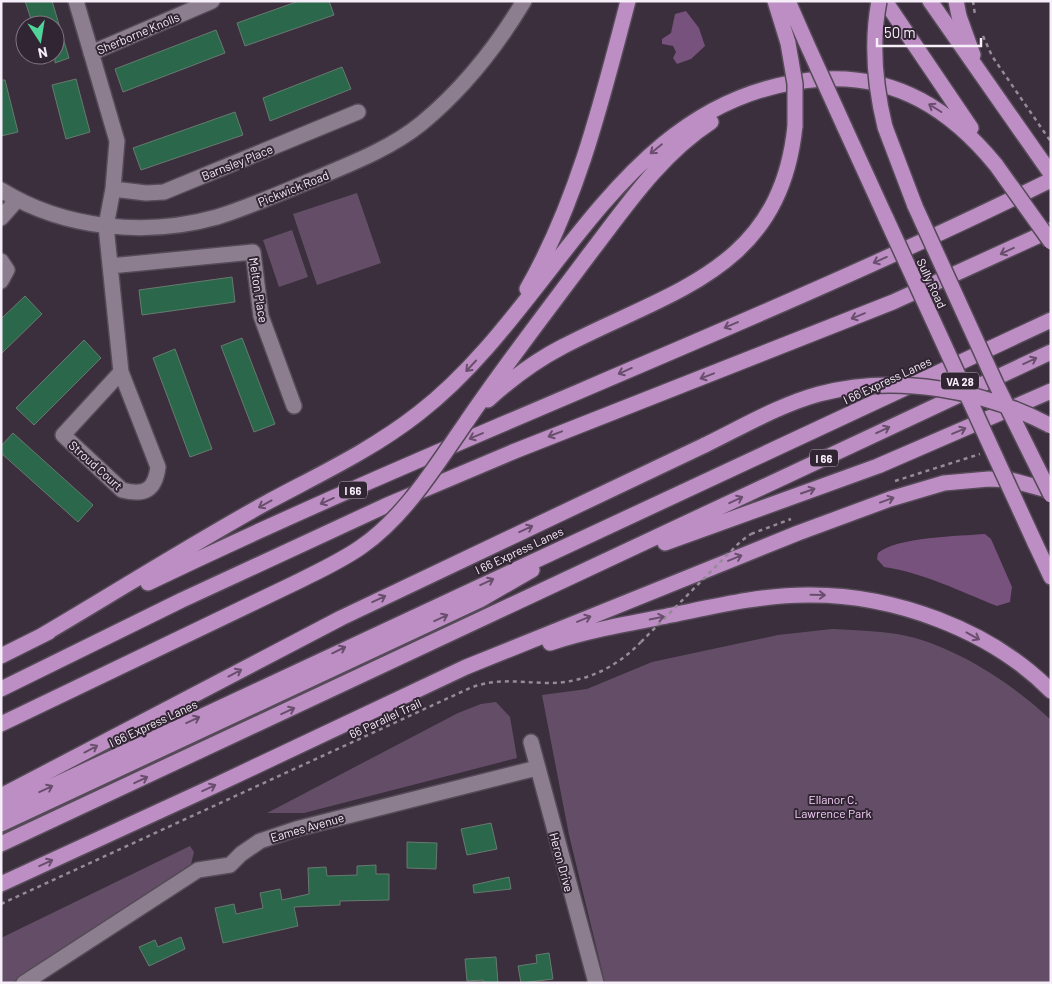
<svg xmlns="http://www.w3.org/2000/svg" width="1052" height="984" viewBox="0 0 1052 984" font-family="Barlow,sans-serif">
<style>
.green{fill:#644e67}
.water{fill:#77527c}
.building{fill:#2a674b;stroke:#667b6f}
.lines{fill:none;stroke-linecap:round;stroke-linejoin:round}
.minor-casing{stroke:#554a57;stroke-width:18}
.highway-casing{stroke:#554a57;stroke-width:18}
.path{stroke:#958b97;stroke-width:2.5;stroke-dasharray:4 4;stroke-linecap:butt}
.minor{stroke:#8d7e8f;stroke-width:15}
.highway{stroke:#bd8ec4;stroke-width:15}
.highway-bridge-casing{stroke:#554a57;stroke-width:18;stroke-linecap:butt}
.path-bridge{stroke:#958b97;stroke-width:2.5;stroke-dasharray:4 4;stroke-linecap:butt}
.highway-bridge{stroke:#bd8ec4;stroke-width:15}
.oneway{stroke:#694e6d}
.labels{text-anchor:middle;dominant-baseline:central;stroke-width:4;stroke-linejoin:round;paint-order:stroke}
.shield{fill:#312433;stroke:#bbb1bd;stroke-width:1}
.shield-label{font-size:11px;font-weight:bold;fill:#f6eef8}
.street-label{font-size:12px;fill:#f6eef8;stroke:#312433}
.park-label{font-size:12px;fill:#f4d1f9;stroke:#312433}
</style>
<rect width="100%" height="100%" fill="#3b2e3d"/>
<!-- green -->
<path class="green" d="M 357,193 L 381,263 L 317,285 L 293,214 Z
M 292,230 L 308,277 L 279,287 L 263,240 Z
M 832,629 C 853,630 876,631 897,634 C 951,643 1012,683 1051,720 L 1051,983 L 605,983 L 569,835 L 542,695 L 587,689 L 652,662 L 778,635 Z
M 496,702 L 510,717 L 517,758 L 304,813 L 267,813 L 458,713 L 481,704 Z
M 190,846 L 194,852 L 191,864 L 12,983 L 1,983 L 1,938 Z"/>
<!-- water -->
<path class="water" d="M 686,11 L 699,28 L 705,46 L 691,59 L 677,64 L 673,58 L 676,52 L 673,46 L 662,44 L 662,39 L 671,33 L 675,14 Z
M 985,534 L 991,539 L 1012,587 L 1010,602 L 997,606 C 959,591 924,573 884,567 L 877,559 L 878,553 C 896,537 960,536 985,534 Z"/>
<!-- building -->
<path class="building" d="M 25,1 L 52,1 L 69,58 L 55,63 L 55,25 L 33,25 Z
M 299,1 L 329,1 L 334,15 L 245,46 L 237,23 Z
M 216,30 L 225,53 L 123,92 L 115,69 Z
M 342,67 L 351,89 L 270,121 L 263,98 Z
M 76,79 L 90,132 L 66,139 L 52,85 Z
M 1,80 L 5,80 L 18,132 L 1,136 Z
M 235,112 L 243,135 L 141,170 L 133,148 Z
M 232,277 L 235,302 L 142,315 L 139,290 Z
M 25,296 L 42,314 L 1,354 L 1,319 Z
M 242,338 L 275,424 L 254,432 L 221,346 Z
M 84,340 L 101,358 L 34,425 L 16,408 Z
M 175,349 L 212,449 L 190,457 L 153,358 Z
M 13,433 L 93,505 L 78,522 L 1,453 L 1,446 Z
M 491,823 L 497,849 L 467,855 L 461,829 Z
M 407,842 L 437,843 L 436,869 L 407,868 Z
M 376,865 L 376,874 L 389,874 L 389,900 L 340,901 L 340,905 L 294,907 L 298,926 L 223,943 L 215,908 L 234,904 L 236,914 L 263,908 L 260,893 L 280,889 L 282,900 L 309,894 L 308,868 L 326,867 L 327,876 L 357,875 L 357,866 Z
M 509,877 L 511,889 L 474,893 L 473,885 Z
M 181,937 L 185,949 L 149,966 L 139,947 L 155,940 L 158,947 Z
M 549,953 L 553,979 L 521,983 L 518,966 L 537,963 L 536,955 Z
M 496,957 L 498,983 L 483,983 L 483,980 L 467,981 L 465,959 Z"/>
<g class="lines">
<defs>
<path id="minor" d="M 76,1 L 117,141 L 113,189 L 106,226 L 121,372 L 158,467 C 155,490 145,496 122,490 L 63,435 L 121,372
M 91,53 L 212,1
M 113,189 L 146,193 L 164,192 L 358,112
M 1,190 C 64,229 146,237 217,217 C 249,207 281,193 312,180 C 350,164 390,149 422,123 C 463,89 497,46 524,1
M 1,218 L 17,200
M 1,261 L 7,270 L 1,281
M 110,266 L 253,252 L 261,316 L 294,406
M 531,742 L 596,983
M 24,983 L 198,870 L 230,865 L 241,854 L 260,841 L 296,829 L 537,768"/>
<path id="highway" d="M 775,1 L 788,43
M 788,1 L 806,42
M 885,1 L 971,128
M 930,1 L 1051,174
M 956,1 L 959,16 L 973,55
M 844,126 L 886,218
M 885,127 L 915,206
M 527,289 C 578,200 602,100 628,1
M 488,400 C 511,379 535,361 562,347 C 671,290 780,271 795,126
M 467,421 C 505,365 547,311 588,256 C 625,208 659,156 711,122
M 665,543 L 878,466 L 1051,391
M 1035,543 L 1051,577
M 148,583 C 445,440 755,326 1051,180
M 41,636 C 116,592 190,545 266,503 C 318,475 372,450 419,413 C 559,305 621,91 823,79 C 897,75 951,110 996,165
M 550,643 C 590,630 631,623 672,615 C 716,606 762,595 807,595 C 892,594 990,629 1051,691
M 1,656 L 49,632
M 1,689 L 182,600 L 385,506 L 515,451 L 893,302 L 1051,230
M 1,724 L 297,582
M 1,796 L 341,618 L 705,445
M 1,810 L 1051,320
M 1,824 L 480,600 L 532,570
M 1,844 L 1051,352
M 1,884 L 214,786 L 466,667 L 798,533 L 890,499 L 944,483 L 989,479 L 1011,480 L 1051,491"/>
</defs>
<!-- minor casing -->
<use href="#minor" class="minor-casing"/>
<!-- highway casing -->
<use href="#highway" class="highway-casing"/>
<!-- path -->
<path class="path" d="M 973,1 L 975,15
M 983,36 L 992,56 L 1051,142
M 895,481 L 980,454
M 751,534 L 791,519
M 1,904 L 470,688 C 496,678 518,682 545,683 C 583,684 616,668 641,642"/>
<!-- minor -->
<use href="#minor" class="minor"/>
<!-- highway -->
<use href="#highway" class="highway"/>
<defs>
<path id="highway-bridge" d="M 879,1 C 871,43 875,86 885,127
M 806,42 L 844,126
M 788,43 L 795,84 L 795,126
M 996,165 L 1051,242
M 915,206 L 996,384 L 1051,495
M 886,218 L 1035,543
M 705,445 C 742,427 779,405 819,394 C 895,374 982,389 1051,426
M 297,582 C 319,571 341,561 361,547 C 406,516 436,465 467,421"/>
</defs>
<!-- highway-bridge casing -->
<use href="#highway-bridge" class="highway-bridge-casing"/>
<!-- path-bridge -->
<path class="path-bridge" d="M 641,642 L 741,541 L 751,534"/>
<!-- highway-bridge -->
<use href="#highway-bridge" class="highway-bridge"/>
</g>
<!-- one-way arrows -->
<defs><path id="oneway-shaft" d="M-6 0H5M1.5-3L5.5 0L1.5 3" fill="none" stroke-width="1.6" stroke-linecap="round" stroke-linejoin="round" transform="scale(1.25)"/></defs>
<g class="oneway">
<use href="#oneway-shaft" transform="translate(935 108) rotate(-148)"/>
<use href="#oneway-shaft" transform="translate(656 149) rotate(141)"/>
<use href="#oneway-shaft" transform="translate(1007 251) rotate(155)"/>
<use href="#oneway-shaft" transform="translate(880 260) rotate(156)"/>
<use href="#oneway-shaft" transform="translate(858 316) rotate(158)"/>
<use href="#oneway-shaft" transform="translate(731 325) rotate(157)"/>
<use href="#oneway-shaft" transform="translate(1030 361) rotate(-25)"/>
<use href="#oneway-shaft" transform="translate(471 366) rotate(133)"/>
<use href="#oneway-shaft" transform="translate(625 371) rotate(156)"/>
<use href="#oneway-shaft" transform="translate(707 376) rotate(159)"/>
<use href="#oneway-shaft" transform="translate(883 430) rotate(-25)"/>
<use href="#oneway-shaft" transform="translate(959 431) rotate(-23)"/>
<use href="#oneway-shaft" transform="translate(555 434) rotate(159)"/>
<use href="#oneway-shaft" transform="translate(476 436) rotate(157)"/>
<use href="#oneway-shaft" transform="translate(808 491) rotate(-19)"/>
<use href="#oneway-shaft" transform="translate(736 500) rotate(-25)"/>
<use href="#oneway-shaft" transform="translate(887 500) rotate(-20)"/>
<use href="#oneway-shaft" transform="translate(327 501) rotate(156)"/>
<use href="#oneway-shaft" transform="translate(265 504) rotate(151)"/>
<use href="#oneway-shaft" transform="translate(526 529) rotate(-25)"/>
<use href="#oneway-shaft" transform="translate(735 558) rotate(-22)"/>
<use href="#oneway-shaft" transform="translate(487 582) rotate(-25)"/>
<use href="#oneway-shaft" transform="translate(818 595) rotate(1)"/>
<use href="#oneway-shaft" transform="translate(379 599) rotate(-25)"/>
<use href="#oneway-shaft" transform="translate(441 618) rotate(-25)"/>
<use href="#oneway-shaft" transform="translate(657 618) rotate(-11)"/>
<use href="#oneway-shaft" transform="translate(584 619) rotate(-22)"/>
<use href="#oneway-shaft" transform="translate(973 636) rotate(29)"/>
<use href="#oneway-shaft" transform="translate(339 650) rotate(-26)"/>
<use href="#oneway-shaft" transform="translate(235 673) rotate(-28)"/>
<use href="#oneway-shaft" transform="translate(288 711) rotate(-25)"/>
<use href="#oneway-shaft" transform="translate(193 720) rotate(-25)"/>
<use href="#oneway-shaft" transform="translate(91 749) rotate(-28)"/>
<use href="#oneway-shaft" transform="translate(141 780) rotate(-25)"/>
<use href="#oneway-shaft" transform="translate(209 788) rotate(-25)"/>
<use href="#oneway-shaft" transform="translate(46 789) rotate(-25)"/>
<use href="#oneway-shaft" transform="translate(46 863) rotate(-25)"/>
</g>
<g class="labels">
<!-- shield labels -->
<g class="shield">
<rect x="941" y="372.5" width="38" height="17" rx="4"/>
<rect x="810" y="449.5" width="28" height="17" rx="4"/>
<rect x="339" y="481.5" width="28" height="17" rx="4"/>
</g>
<g class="shield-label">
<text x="960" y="381">VA 28</text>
<text x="824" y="458">I 66</text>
<text x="353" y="490">I 66</text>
</g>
<!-- street labels -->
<g class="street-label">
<text transform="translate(138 33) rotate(-23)">Sherborne Knolls</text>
<text transform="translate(237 162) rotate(-22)">Barnsley Place</text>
<text transform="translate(293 188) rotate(-22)">Pickwick Road</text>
<text transform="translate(932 283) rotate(65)">Sully Road</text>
<text transform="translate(259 290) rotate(81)">Melton Place</text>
<text transform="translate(887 380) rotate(-25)">I 66 Express Lanes</text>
<text transform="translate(96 465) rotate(42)">Stroud Court</text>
<text transform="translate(519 550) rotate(-25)">I 66 Express Lanes</text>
<text transform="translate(385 718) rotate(-25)">66 Parallel Trail</text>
<text transform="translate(153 723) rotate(-25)">I 66 Express Lanes</text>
<text transform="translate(307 827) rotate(-16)">Eames Avenue</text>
<text transform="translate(562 862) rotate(75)">Heron Drive</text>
</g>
<!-- park labels -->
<g class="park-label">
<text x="833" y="799">Ellanor C.<tspan x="833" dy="14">Lawrence Park</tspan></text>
</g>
</g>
<!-- border -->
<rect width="1052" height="984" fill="none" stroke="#f6eef8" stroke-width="5"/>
<!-- north arrow -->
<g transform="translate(40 40) rotate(168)"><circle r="24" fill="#312433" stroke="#807582"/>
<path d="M0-4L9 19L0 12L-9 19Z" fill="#50d398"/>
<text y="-8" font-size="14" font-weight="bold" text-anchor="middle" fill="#f6eef8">N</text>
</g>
<!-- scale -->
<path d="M877 38v8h104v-8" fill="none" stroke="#f6eef8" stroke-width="2.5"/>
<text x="884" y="38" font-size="15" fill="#f6eef8" stroke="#312433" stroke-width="4" paint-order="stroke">50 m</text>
</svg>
